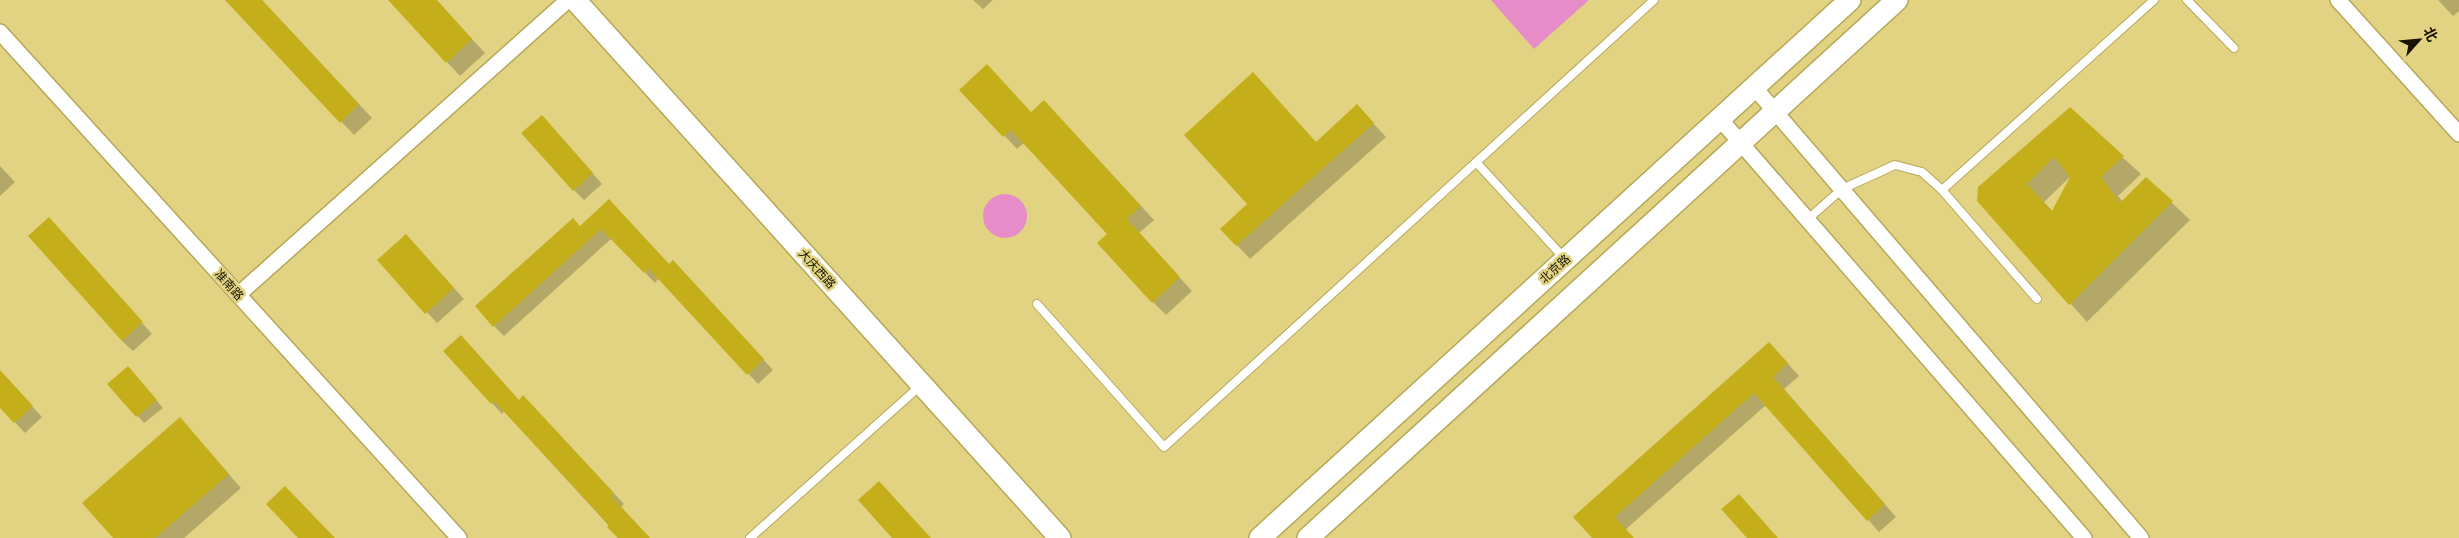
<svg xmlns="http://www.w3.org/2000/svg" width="2459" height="538" viewBox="0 0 2459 538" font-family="Roboto,'Noto Sans SC',sans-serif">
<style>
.green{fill:#e68cc8}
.shadow{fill:#0003;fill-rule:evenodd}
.building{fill:#c4af1b;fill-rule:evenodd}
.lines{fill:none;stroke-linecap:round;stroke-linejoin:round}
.service-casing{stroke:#b5a858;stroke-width:10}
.minor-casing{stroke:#b5a858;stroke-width:18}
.secondary-casing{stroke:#b5a858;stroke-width:24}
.service{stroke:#fff;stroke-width:8}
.minor{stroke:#fff;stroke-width:15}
.secondary{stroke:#fff;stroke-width:21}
.labels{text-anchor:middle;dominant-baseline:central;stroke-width:5;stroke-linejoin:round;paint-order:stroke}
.street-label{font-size:12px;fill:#171300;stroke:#e1d382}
</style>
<rect width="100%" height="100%" fill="#e1d382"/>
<!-- green -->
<path class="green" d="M 1491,0 L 1589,0 L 1534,49 Z
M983 216a22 22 0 1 1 44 0a22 22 0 1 1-44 0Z"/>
<!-- shadow -->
<path class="shadow" d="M 227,0 L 262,0 L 372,118 L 354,135 Z
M 390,0 L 436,0 L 485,53 L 460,76 Z
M 973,0 L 993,0 L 983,9 Z
M 2438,0 L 2459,0 L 2459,11 L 2453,16 Z
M 961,90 L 1031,113 L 1057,115 L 1154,220 L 1139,233 L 1192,291 L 1166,315 L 1153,302 L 1108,235 L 1024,143 L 1017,149 Z
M 1357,106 L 1386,137 L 1250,259 L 1222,229 Z
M 2069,109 L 2141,174 L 2118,196 L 2123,202 L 2146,178 L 2190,220 L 2087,322 L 1979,201 ZM 2072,175 L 2053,212 L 2044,202 Z
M 552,127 L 602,184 L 584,200 L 574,190 Z
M 0,166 L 15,182 L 0,196 Z
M 609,201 L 670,265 L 683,272 L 773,370 L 758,384 L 659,278 L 655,283 L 612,238 L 504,336 L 494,326 L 581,228 Z
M 59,229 L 152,334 L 133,351 L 122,341 Z
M 416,246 L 464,299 L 437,323 L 378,260 Z
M 471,347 L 519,401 L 533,407 L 624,504 L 621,507 L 650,538 L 620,538 L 504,411 L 502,414 L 492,403 Z
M 1781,356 L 1799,376 L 1784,389 L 1896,517 L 1879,532 L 1766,405 L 1625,530 L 1633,538 L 1593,538 Z
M 0,371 L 42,417 L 25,433 L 0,406 Z
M 135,375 L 163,408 L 144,423 L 109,384 Z
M 180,419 L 241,488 L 184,538 L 114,538 Z"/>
<!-- building -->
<path class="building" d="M 225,0 L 262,0 L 359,104 L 340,123 Z
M 388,0 L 437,0 L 472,39 L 446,63 Z
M 987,64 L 1031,112 L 1044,100 L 1141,206 L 1127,219 L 1180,277 L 1152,303 L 1097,243 L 1107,234 L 1011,130 L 1003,137 L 959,90 Z
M 1253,72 L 1316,142 L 1357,104 L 1374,123 L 1236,246 L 1220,229 L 1247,204 L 1184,135 Z
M 2070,107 L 2124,156 L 2101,177 L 2120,203 L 2146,177 L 2173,201 L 2069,305 L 1977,201 L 1978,187 ZM 2054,157 L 2070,177 L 2052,211 L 2027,184 Z
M 542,115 L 593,173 L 573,191 L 521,133 Z
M 609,199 L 669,264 L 673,260 L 764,359 L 747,375 L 649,269 L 644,273 L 601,229 L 493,327 L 475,306 L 573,218 L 580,226 Z
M 49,217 L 143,322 L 122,341 L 28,236 Z
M 406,234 L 454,288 L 425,314 L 377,260 Z
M 461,335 L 519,400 L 523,395 L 614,493 L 611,496 L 650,538 L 618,538 L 607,527 L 609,525 L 494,401 L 491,404 L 443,351 Z
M 1769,342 L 1788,363 L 1773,377 L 1885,504 L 1867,521 L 1754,393 L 1615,517 L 1634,538 L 1592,538 L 1573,517 Z
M 128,366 L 157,400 L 136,417 L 107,384 Z
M 0,370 L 33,406 L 14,423 L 0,408 Z
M 180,417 L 229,474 L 155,538 L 113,538 L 82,503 Z
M 879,481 L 931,538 L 892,538 L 858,500 Z
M 285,486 L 335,538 L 298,538 L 266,504 Z
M 1739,494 L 1778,538 L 1747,538 L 1721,509 Z"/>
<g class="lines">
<defs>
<path id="service" d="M 2187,0 L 2234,48
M 1476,162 L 1564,258
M 1942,190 L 2154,0
M 1808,219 L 1842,189 L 1895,165 L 1922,172 L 1942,190 L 2037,299
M 1037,304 L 1164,447 L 1654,0
M 750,538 L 920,386"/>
<path id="minor" d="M 2338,0 L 2459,134
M 0,32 L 459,538
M 1754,87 L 2141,538
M 1720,119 L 2084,538
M 238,295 L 568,0"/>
<path id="secondary" d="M 575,0 L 1060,538
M 1260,538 L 1850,0
M 1308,538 L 1897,0"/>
</defs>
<!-- service casing -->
<use href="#service" class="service-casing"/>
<!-- minor casing -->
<use href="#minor" class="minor-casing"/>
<!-- secondary casing -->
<use href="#secondary" class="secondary-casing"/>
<!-- service -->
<use href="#service" class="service"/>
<!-- minor -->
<use href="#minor" class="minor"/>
<!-- secondary -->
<use href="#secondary" class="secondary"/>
</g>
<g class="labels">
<!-- street labels -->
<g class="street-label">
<text transform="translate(817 269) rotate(48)">大庆西路</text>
<text transform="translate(1555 269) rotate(-42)">北京路</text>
<text transform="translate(229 285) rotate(48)">准南路</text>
</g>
</g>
<!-- north arrow -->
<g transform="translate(2419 40) rotate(63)" stroke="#e1d382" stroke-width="4" paint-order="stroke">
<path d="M0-4L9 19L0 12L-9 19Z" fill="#171300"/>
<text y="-8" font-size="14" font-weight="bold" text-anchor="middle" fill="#171300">北</text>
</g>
</svg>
